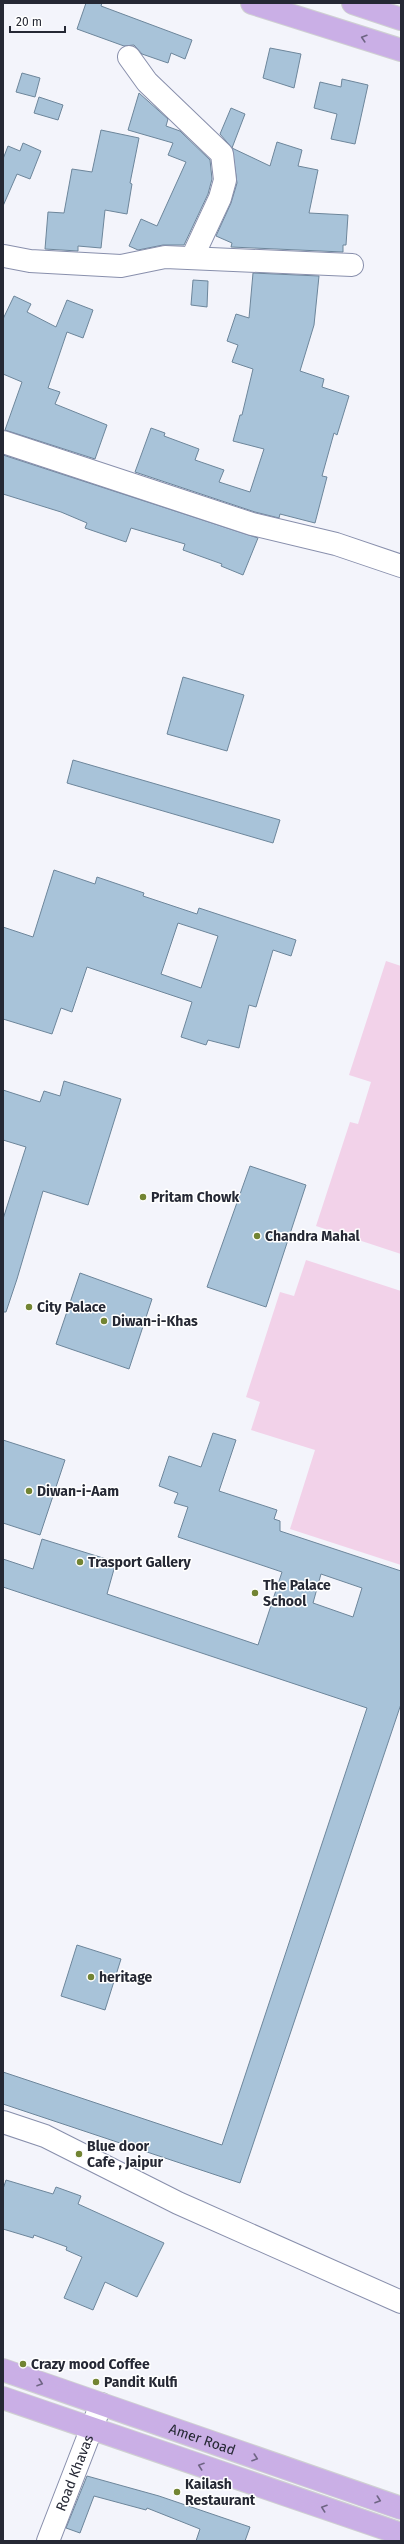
<svg xmlns="http://www.w3.org/2000/svg" width="404" height="2544" viewBox="0 0 404 2544" font-family="'Fira Sans',sans-serif">
<style>
.green{fill:#f2d2e9}
.building{fill:#a8c3d9;stroke:#6d869b;fill-rule:evenodd}
.lines{fill:none;stroke-linecap:round;stroke-linejoin:round}
.minor-casing{stroke:#888fac;stroke-width:24}
.major-casing{stroke:#cfd0d2;stroke-width:24}
.minor{stroke:#fff;stroke-width:22}
.major{stroke:#caafe6;stroke-width:22}
.oneway{stroke:#6f6584}
.poi-dot{fill:#728433;stroke:#fff;stroke-width:1.5}
.labels{text-anchor:middle;dominant-baseline:central;stroke-width:3;stroke-linejoin:round;paint-order:stroke}
.poi-label{font-size:14px;font-weight:bold;fill:#252834;stroke:#fff;text-anchor:start}
.street-label{font-size:14px;fill:#252834;stroke:#fff}
</style>
<rect width="100%" height="100%" fill="#f3f4fb"/>
<!-- green -->
<path class="green" d="M 386,961 L 401,966 L 401,1254 L 316,1226 L 350,1122 L 358,1124 L 371,1082 L 349,1075 Z
M 306,1260 L 401,1291 L 401,1565 L 290,1529 L 315,1450 L 251,1430 L 260,1402 L 246,1397 L 280,1292 L 294,1296 Z"/>
<!-- building -->
<path class="building" d="M 86,3 L 102,3 L 101,6 L 192,40 L 185,59 L 171,53 L 168,63 L 142,54 L 134,45 L 124,46 L 77,29 Z
M 270,48 L 301,54 L 294,88 L 263,78 Z
M 22,73 L 40,78 L 35,97 L 16,92 Z
M 342,79 L 368,85 L 355,144 L 331,139 L 337,114 L 314,108 L 320,82 L 341,87 Z
M 139,93 L 168,119 L 166,126 L 180,131 L 210,160 L 212,179 L 208,194 L 184,245 L 163,245 L 138,250 L 129,246 L 141,219 L 157,226 L 186,162 L 168,155 L 173,143 L 128,130 Z
M 39,97 L 63,105 L 58,120 L 34,113 Z
M 231,108 L 245,114 L 232,148 L 220,134 Z
M 101,130 L 139,138 L 130,183 L 132,184 L 127,214 L 105,210 L 101,248 L 78,246 L 78,251 L 45,249 L 48,212 L 64,213 L 72,169 L 92,172 Z
M 277,142 L 302,150 L 298,166 L 318,170 L 309,213 L 348,215 L 346,245 L 343,245 L 343,252 L 231,247 L 232,243 L 216,236 L 231,203 L 237,183 L 232,148 L 270,166 Z
M 23,143 L 41,151 L 30,179 L 17,174 L 3,206 L 3,159 L 8,146 L 20,151 Z
M 253,273 L 319,276 L 314,325 L 300,371 L 324,379 L 322,387 L 349,396 L 337,435 L 334,433 L 322,476 L 327,477 L 315,523 L 280,514 L 279,518 L 255,512 L 135,472 L 151,428 L 165,433 L 164,436 L 199,449 L 195,460 L 224,470 L 219,482 L 250,492 L 264,449 L 233,441 L 240,415 L 242,415 L 253,369 L 232,362 L 238,345 L 227,341 L 236,314 L 249,318 Z
M 193,280 L 208,281 L 207,307 L 191,305 Z
M 14,296 L 31,304 L 27,312 L 56,327 L 67,300 L 93,310 L 83,338 L 67,332 L 48,388 L 60,392 L 55,404 L 107,425 L 95,459 L 5,430 L 22,382 L 3,374 L 3,319 Z
M 3,455 L 258,538 L 243,575 L 221,566 L 222,564 L 183,550 L 185,544 L 131,528 L 126,542 L 85,528 L 87,523 L 61,512 L 3,494 Z
M 183,677 L 244,695 L 227,751 L 167,734 Z
M 73,760 L 280,820 L 273,843 L 67,783 Z
M 54,870 L 95,884 L 97,877 L 144,893 L 143,896 L 197,914 L 199,908 L 296,940 L 291,956 L 273,950 L 256,1007 L 249,1005 L 239,1048 L 208,1040 L 206,1045 L 181,1037 L 192,1002 L 87,967 L 72,1012 L 61,1008 L 52,1034 L 3,1019 L 3,927 L 33,937 ZM 178,923 L 218,936 L 201,988 L 161,974 Z
M 64,1081 L 121,1099 L 88,1205 L 43,1191 L 17,1279 L 6,1312 L 3,1312 L 3,1219 L 26,1147 L 3,1140 L 3,1090 L 40,1102 L 44,1091 L 60,1096 Z
M 250,1166 L 306,1185 L 266,1307 L 207,1287 Z
M 80,1273 L 152,1299 L 129,1369 L 56,1344 Z
M 213,1433 L 236,1440 L 219,1491 L 277,1510 L 274,1519 L 280,1521 L 280,1531 L 401,1571 L 401,1704 L 240,2183 L 3,2104 L 3,2072 L 222,2145 L 367,1708 L 3,1587 L 3,1559 L 33,1569 L 42,1539 L 116,1562 L 107,1594 L 258,1645 L 282,1572 L 178,1537 L 188,1507 L 174,1503 L 178,1493 L 159,1486 L 169,1456 L 201,1467 ZM 321,1574 L 362,1588 L 353,1617 L 313,1603 Z
M 3,1440 L 65,1460 L 40,1535 L 3,1523 Z
M 77,1945 L 121,1959 L 105,2010 L 61,1996 Z
M 6,2180 L 53,2194 L 56,2187 L 81,2196 L 78,2204 L 164,2243 L 137,2297 L 105,2282 L 93,2310 L 64,2298 L 82,2257 L 66,2250 L 67,2247 L 34,2235 L 33,2238 L 3,2229 L 3,2189 Z
M 87,2476 L 159,2496 L 250,2527 L 245,2541 L 196,2541 L 200,2529 L 147,2508 L 146,2510 L 94,2496 L 80,2533 L 66,2528 Z"/>
<g class="lines">
<defs>
<g id="minor">
<path d="M 129,57 L 147,82 L 222,154 L 225,180 L 220,198 L 192,258"/>
<path d="M 4,256 L 30,261 L 121,266 L 165,257 L 352,265"/>
<path d="M 3,442 L 252,524 L 336,544 L 401,566"/>
<path d="M 3,2122 L 45,2136 L 178,2203 L 401,2302"/>
<path id="s1" d="M 48,2541 L 101,2404"/>
</g>
<g id="major">
<path d="M 252,3 L 401,50"/>
<path d="M 353,3 L 401,19"/>
<path id="s2" d="M 3,2370 L 401,2508"/>
<path d="M 3,2398 L 401,2534"/>
</g>
</defs>
<!-- minor casing -->
<use href="#minor" class="minor-casing"/>
<!-- major casing -->
<use href="#major" class="major-casing"/>
<!-- minor -->
<use href="#minor" class="minor"/>
<!-- major -->
<use href="#major" class="major"/>
</g>
<!-- one-way arrows -->
<defs><path id="oneway-chevron" d="M-2-3.5L2.5 0L-2 3.5" fill="none" stroke-width="1.6" stroke-linecap="round" stroke-linejoin="round"/></defs>
<g class="oneway">
<use href="#oneway-chevron" transform="translate(364 38) rotate(-163)"/>
<use href="#oneway-chevron" transform="translate(40 2383) rotate(19)"/>
<use href="#oneway-chevron" transform="translate(255 2458) rotate(19)"/>
<use href="#oneway-chevron" transform="translate(201 2466) rotate(-161)"/>
<use href="#oneway-chevron" transform="translate(378 2500) rotate(19)"/>
<use href="#oneway-chevron" transform="translate(324 2508) rotate(-161)"/>
</g>
<!-- markers -->
<g class="poi-dot">
<circle cx="143" cy="1197" r="4"/>
<circle cx="257" cy="1236" r="4"/>
<circle cx="29" cy="1307" r="4"/>
<circle cx="104" cy="1321" r="4"/>
<circle cx="29" cy="1491" r="4"/>
<circle cx="80" cy="1562" r="4"/>
<circle cx="255" cy="1593" r="4"/>
<circle cx="91" cy="1977" r="4"/>
<circle cx="79" cy="2154" r="4"/>
<circle cx="23" cy="2364" r="4"/>
<circle cx="96" cy="2382" r="4"/>
<circle cx="177" cy="2492" r="4"/>
</g>
<g class="labels">
<!-- poi labels -->
<g class="poi-label">
<text x="151" y="1197">Pritam Chowk</text>
<text x="265" y="1236">Chandra Mahal</text>
<text x="37" y="1307">City Palace</text>
<text x="112" y="1321">Diwan-i-Khas</text>
<text x="37" y="1491">Diwan-i-Aam</text>
<text x="88" y="1562">Trasport Gallery</text>
<text x="263" y="1585">The Palace<tspan x="263" dy="16">School</tspan></text>
<text x="99" y="1977">heritage</text>
<text x="87" y="2146">Blue door<tspan x="87" dy="16">Cafe , Jaipur</tspan></text>
<text x="31" y="2364">Crazy mood Coffee</text>
<text x="104" y="2382">Pandit Kulfi</text>
<text x="185" y="2484">Kailash<tspan x="185" dy="16">Restaurant</tspan></text>
</g>
<!-- street labels -->
<g class="street-label">
<text stroke="none"><textPath href="#s2" startOffset="211">Amer Road</textPath></text>
<text stroke="none"><textPath href="#s1" startOffset="73">Road Khavas</textPath></text>
</g>
</g>
<!-- border -->
<rect width="404" height="2544" fill="none" stroke="#252834" stroke-width="8"/>
<!-- scale -->
<path d="M10 26v6h55v-6" fill="none" stroke="#252834" stroke-width="2"/>
<text x="16" y="26" font-size="12" fill="#252834" stroke="#ffffff" stroke-width="3" paint-order="stroke">20 m</text>
</svg>
